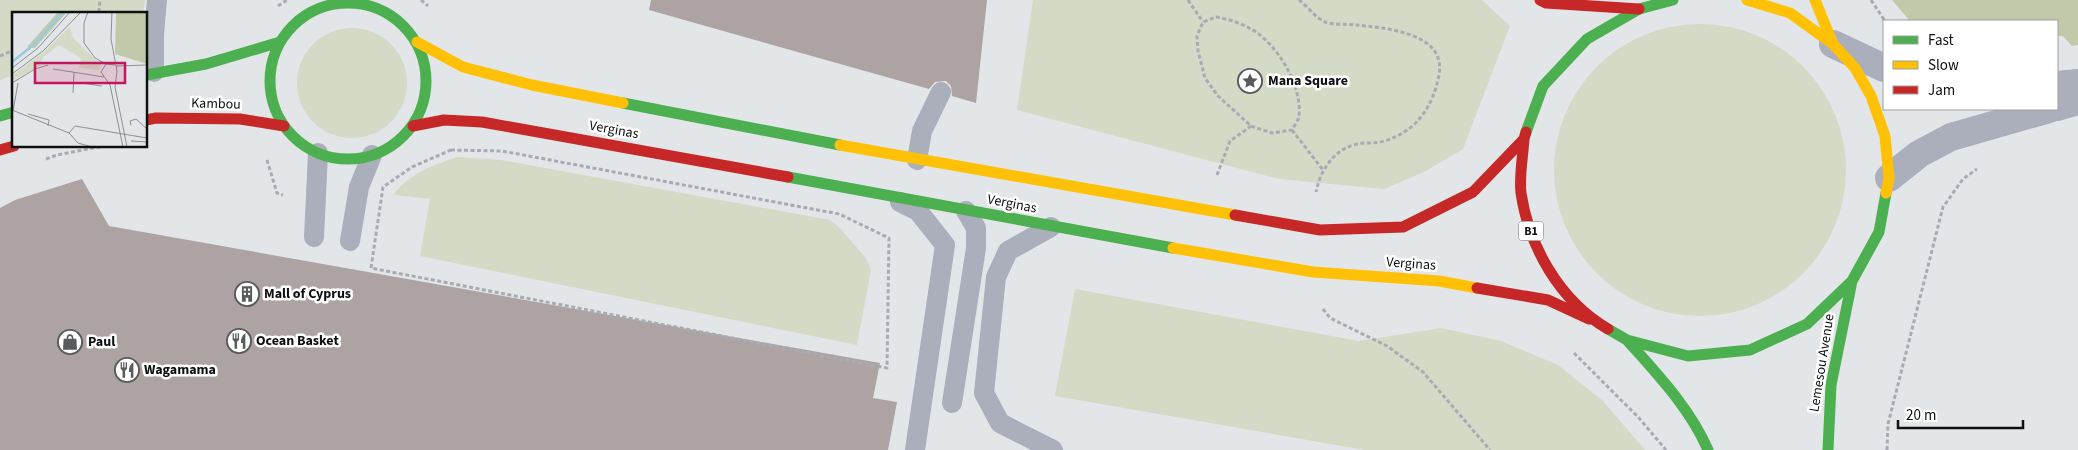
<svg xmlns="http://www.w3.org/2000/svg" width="2078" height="450" viewBox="0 0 2078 450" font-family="'Source Sans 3',sans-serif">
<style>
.green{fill:#d3dac5}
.forest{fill:#c0c9a9}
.building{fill:#ada3a2}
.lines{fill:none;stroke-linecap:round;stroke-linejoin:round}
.path{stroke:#a9abb4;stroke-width:3;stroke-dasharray:4 2.5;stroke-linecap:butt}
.lane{stroke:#abaebb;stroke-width:20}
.street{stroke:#abaebb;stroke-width:28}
.fast{stroke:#4caf50;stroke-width:11}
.slow{stroke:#ffc107;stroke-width:11}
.jam{stroke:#c62828;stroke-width:11}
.labels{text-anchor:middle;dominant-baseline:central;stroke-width:5;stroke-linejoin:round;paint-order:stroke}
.shield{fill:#fff;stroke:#565758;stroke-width:1}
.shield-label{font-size:12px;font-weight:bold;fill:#0d0f10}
.poi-label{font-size:14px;font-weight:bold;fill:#0d0f10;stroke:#fff;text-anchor:start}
.street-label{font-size:14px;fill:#0d0f10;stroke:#fff}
.inset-river{fill:none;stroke:#99cbe1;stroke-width:2.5}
.inset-road{fill:none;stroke:#8d9092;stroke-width:1}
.view{fill:#c2185b;fill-opacity:0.15;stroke:#c2185b;stroke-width:2.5}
.inset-edge{fill:none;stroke:#0d0f10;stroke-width:2.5}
</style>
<rect width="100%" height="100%" fill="#e3e6e8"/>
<!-- green -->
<path class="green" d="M 0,0 L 145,0 L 143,14 L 14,14 L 14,75 L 0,80 Z
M 1033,0 L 1482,0 L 1510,26 L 1463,149 L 1426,171 L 1384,189 L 1279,179 L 1017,110 Z
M1554 170a146 146 0 1 1 292 0a146 146 0 1 1-292 0Z
M297 83a55 55 0 1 1 110 0a55 55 0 1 1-110 0Z
M 457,157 L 501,160 L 830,220 L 839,227 L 866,258 L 871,270 L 857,345 L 420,256 L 430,199 L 393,195 C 410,173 432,166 457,157 Z
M 1075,289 L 1359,341 L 1441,328 L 1501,341 L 1558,365 L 1603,401 L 1645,450 L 1365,450 L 1055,396 Z"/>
<!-- forest -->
<path class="forest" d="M 1892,0 L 2078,0 L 2078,45 L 2072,46 L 2063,36 L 2057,36 L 2057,21 L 1910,21 Z"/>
<!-- building -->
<path class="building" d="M 651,0 L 987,0 L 976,103 L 952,96 L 951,86 L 946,81 L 935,82 L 929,89 L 649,10 Z
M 82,179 L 109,226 L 880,363 L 873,398 L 897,402 L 888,450 L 0,450 L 0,208 L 15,200 Z"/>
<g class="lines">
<!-- path -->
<path class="path" d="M 421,0 L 428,6
M 1188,0 L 1203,22
M 1299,0 C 1307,6 1316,18 1325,22 C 1334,25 1346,24 1356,25 C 1384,28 1447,32 1439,75 C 1433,107 1416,132 1384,141 C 1376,144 1366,142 1358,144 C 1334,148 1320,171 1316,192
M 1871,0 L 1885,21
M 278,6 L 287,0
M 92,14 L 99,11 L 100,0
M 1216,17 C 1229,19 1244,24 1256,32 C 1280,49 1302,86 1299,117 C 1298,121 1294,126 1292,130 L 1272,133 L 1251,126 L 1218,96 L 1205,78 L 1198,51 L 1197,36 L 1203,22 Z
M 0,56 L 14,50
M 1292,130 L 1323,170
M 451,150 L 502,151 L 839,214 L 889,238 L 887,368 L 371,268 L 383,187 L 412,167 Z
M 46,159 L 57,155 L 104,146
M 267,160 L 277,193 L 283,195
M 1217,175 L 1230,141 L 1251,126
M 1323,309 L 1330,318 L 1387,346 L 1423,372 L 1490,450
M 1574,353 L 1639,418 L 1666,450
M 1887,450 L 1888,424 L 1943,207 L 1963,179 L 1977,169"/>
<!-- lane -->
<path class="lane" d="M 154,72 L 154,34 L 157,0
M 917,160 L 922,131 L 941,92
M 900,202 L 918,211 L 945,245 L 915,450
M 1051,227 L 1008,251 L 996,277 L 984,393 L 1000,423 L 1053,450
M 314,237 L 318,153
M 350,241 L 359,187 L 372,155
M 952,403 L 976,248 L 976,228 L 966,211"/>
<!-- street -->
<path class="street" d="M 1833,44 L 1884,68
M 2057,85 L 2078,83
M 2057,107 L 2078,101
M 1889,178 L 1919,154 L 1951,137 L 2049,109"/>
<!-- fast -->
<path class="fast" d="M270 81a78 78 0 1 1 156 0a78 78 0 1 1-156 0Z
M 146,75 L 206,64 L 280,42
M 623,103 L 840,145
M 0,116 L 14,112
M 1526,132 L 1543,86 L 1587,39 L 1639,9 L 1673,0
M 788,177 L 1173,248
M 1608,329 L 1627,340 L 1688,356 L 1750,350 L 1807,324 L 1852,281 L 1879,232 L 1886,193
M 1627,340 C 1657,374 1690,408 1708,450
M 1828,450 L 1831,385 L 1852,281"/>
<!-- slow -->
<path class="slow" d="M 1747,0 L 1790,13 L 1833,44 L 1855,68 L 1871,96 L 1885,136 L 1889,178 L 1886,193
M 1815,0 L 1833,44
M 417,42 L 463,67 L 532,85 L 623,103
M 840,145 L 1235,215
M 1173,248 L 1313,272 L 1439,281 L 1477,288"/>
<!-- jam -->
<path class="jam" d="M 1540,0 L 1546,3 L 1639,9
M 146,120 L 156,118 L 240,119 L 284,126
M 413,126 L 444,120 L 482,122 L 788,177
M 1526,132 L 1524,139 C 1523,156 1519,176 1521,193 C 1529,247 1560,301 1608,329
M 0,150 L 14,146
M 1235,215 L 1320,230 L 1403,227 L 1473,192 L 1524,139
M 1477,288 L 1548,300 L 1589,319"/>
</g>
<!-- icons -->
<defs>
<symbol id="sight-ring" viewBox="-11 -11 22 22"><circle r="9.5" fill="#fff" stroke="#585a5c" stroke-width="1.5"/><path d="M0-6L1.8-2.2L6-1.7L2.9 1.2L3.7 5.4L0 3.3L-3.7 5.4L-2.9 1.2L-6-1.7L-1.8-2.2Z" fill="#585a5c"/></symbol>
<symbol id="building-ring" viewBox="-11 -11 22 22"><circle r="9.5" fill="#fff" stroke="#585a5c" stroke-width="1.5"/><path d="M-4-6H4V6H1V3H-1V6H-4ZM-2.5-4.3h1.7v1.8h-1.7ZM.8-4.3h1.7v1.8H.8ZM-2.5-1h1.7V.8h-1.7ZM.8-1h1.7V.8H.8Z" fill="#585a5c"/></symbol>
<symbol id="restaurant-ring" viewBox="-11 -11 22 22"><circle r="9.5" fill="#fff" stroke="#585a5c" stroke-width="1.5"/><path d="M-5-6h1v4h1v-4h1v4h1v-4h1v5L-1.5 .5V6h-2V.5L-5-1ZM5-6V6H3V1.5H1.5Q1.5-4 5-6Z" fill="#585a5c"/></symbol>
<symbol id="shop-ring" viewBox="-11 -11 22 22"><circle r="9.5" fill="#fff" stroke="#585a5c" stroke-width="1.5"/><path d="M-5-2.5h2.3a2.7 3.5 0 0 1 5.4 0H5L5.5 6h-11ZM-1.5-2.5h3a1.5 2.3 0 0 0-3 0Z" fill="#585a5c"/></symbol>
</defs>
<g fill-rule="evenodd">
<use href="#sight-ring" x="1236" y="67" width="28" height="28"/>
<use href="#building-ring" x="233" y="280" width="28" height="28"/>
<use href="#restaurant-ring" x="225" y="327" width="28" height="28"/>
<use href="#shop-ring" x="56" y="328" width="28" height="28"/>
<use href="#restaurant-ring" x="113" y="356" width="28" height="28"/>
</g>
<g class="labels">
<!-- shield labels -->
<rect class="shield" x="1518.5" y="221.5" width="25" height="19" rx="4"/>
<g class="shield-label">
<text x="1531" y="231">B1</text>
</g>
<!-- poi labels -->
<g class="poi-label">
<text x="1268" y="81">Mana Square</text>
<text x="264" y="294">Mall of Cyprus</text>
<text x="256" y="341">Ocean Basket</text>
<text x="88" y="342">Paul</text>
<text x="144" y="370">Wagamama</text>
</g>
<!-- street labels -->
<g class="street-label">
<text transform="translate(216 104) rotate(2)">Kambou</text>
<text transform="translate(614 130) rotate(10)">Verginas</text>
<text transform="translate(1012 204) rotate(11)">Verginas</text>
<text transform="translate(1411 264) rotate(4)">Verginas</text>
<text transform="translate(1822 363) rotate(-81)">Lemesou Avenue</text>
</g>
</g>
<!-- overview -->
<g transform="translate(12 12)">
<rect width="135" height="135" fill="#e3e6e8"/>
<path d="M 58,15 L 61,26 L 89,53 L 87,58 L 67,56 L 69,46 L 47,33 L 31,45 L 29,53 L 0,69 L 0,64 L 32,40 Z" fill="#d3dac5"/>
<path d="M 46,0 L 55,0 L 23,36 L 15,35 ZM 104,0 L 135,0 L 135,52 L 103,42 Z" fill="#c0c9a9"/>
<path class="inset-river" d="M 0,50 L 25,30 L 51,0"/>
<path class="inset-road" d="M 76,0 L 72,11 L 72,31 L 83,46 L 94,52M 100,0 L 99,27 L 105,59 L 103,75 L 115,135M 103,53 L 94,52 L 89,60 L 98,73 L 111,135M 104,54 L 135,53M 0,56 L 26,36 L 58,0M 41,57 L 92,65M 0,62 L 31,39 L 69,0M 0,71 L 23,57 L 36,53M 69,71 L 90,74M 61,81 L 62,60M 0,98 L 57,121 L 66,131 L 80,135M 1,99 L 6,71M 16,102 L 37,108 L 36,114M 119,113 L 118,109 L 124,107 L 135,117M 57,121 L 63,114 L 135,126M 119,129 L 135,130"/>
<path class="view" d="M 23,51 L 113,51 L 113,71 L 23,71 Z"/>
<rect width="135" height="135" class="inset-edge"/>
</g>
<!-- legend -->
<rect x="1883" y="20" width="175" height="90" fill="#ffffff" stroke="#9e9f9f"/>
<rect x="1893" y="36" width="25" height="8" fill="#4caf50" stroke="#9e9f9f"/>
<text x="1928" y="45" font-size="15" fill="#0d0f10">Fast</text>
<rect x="1893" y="61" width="25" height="8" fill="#ffc107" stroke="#9e9f9f"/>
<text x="1928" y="70" font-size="15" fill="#0d0f10">Slow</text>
<rect x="1893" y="86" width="25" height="8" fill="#c62828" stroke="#9e9f9f"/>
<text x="1928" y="95" font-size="15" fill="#0d0f10">Jam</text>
<!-- scale -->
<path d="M1898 420v8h125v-8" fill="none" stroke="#0d0f10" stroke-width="2.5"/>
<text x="1906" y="420" font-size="15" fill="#0d0f10" stroke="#ffffff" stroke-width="4" paint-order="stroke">20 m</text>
</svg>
